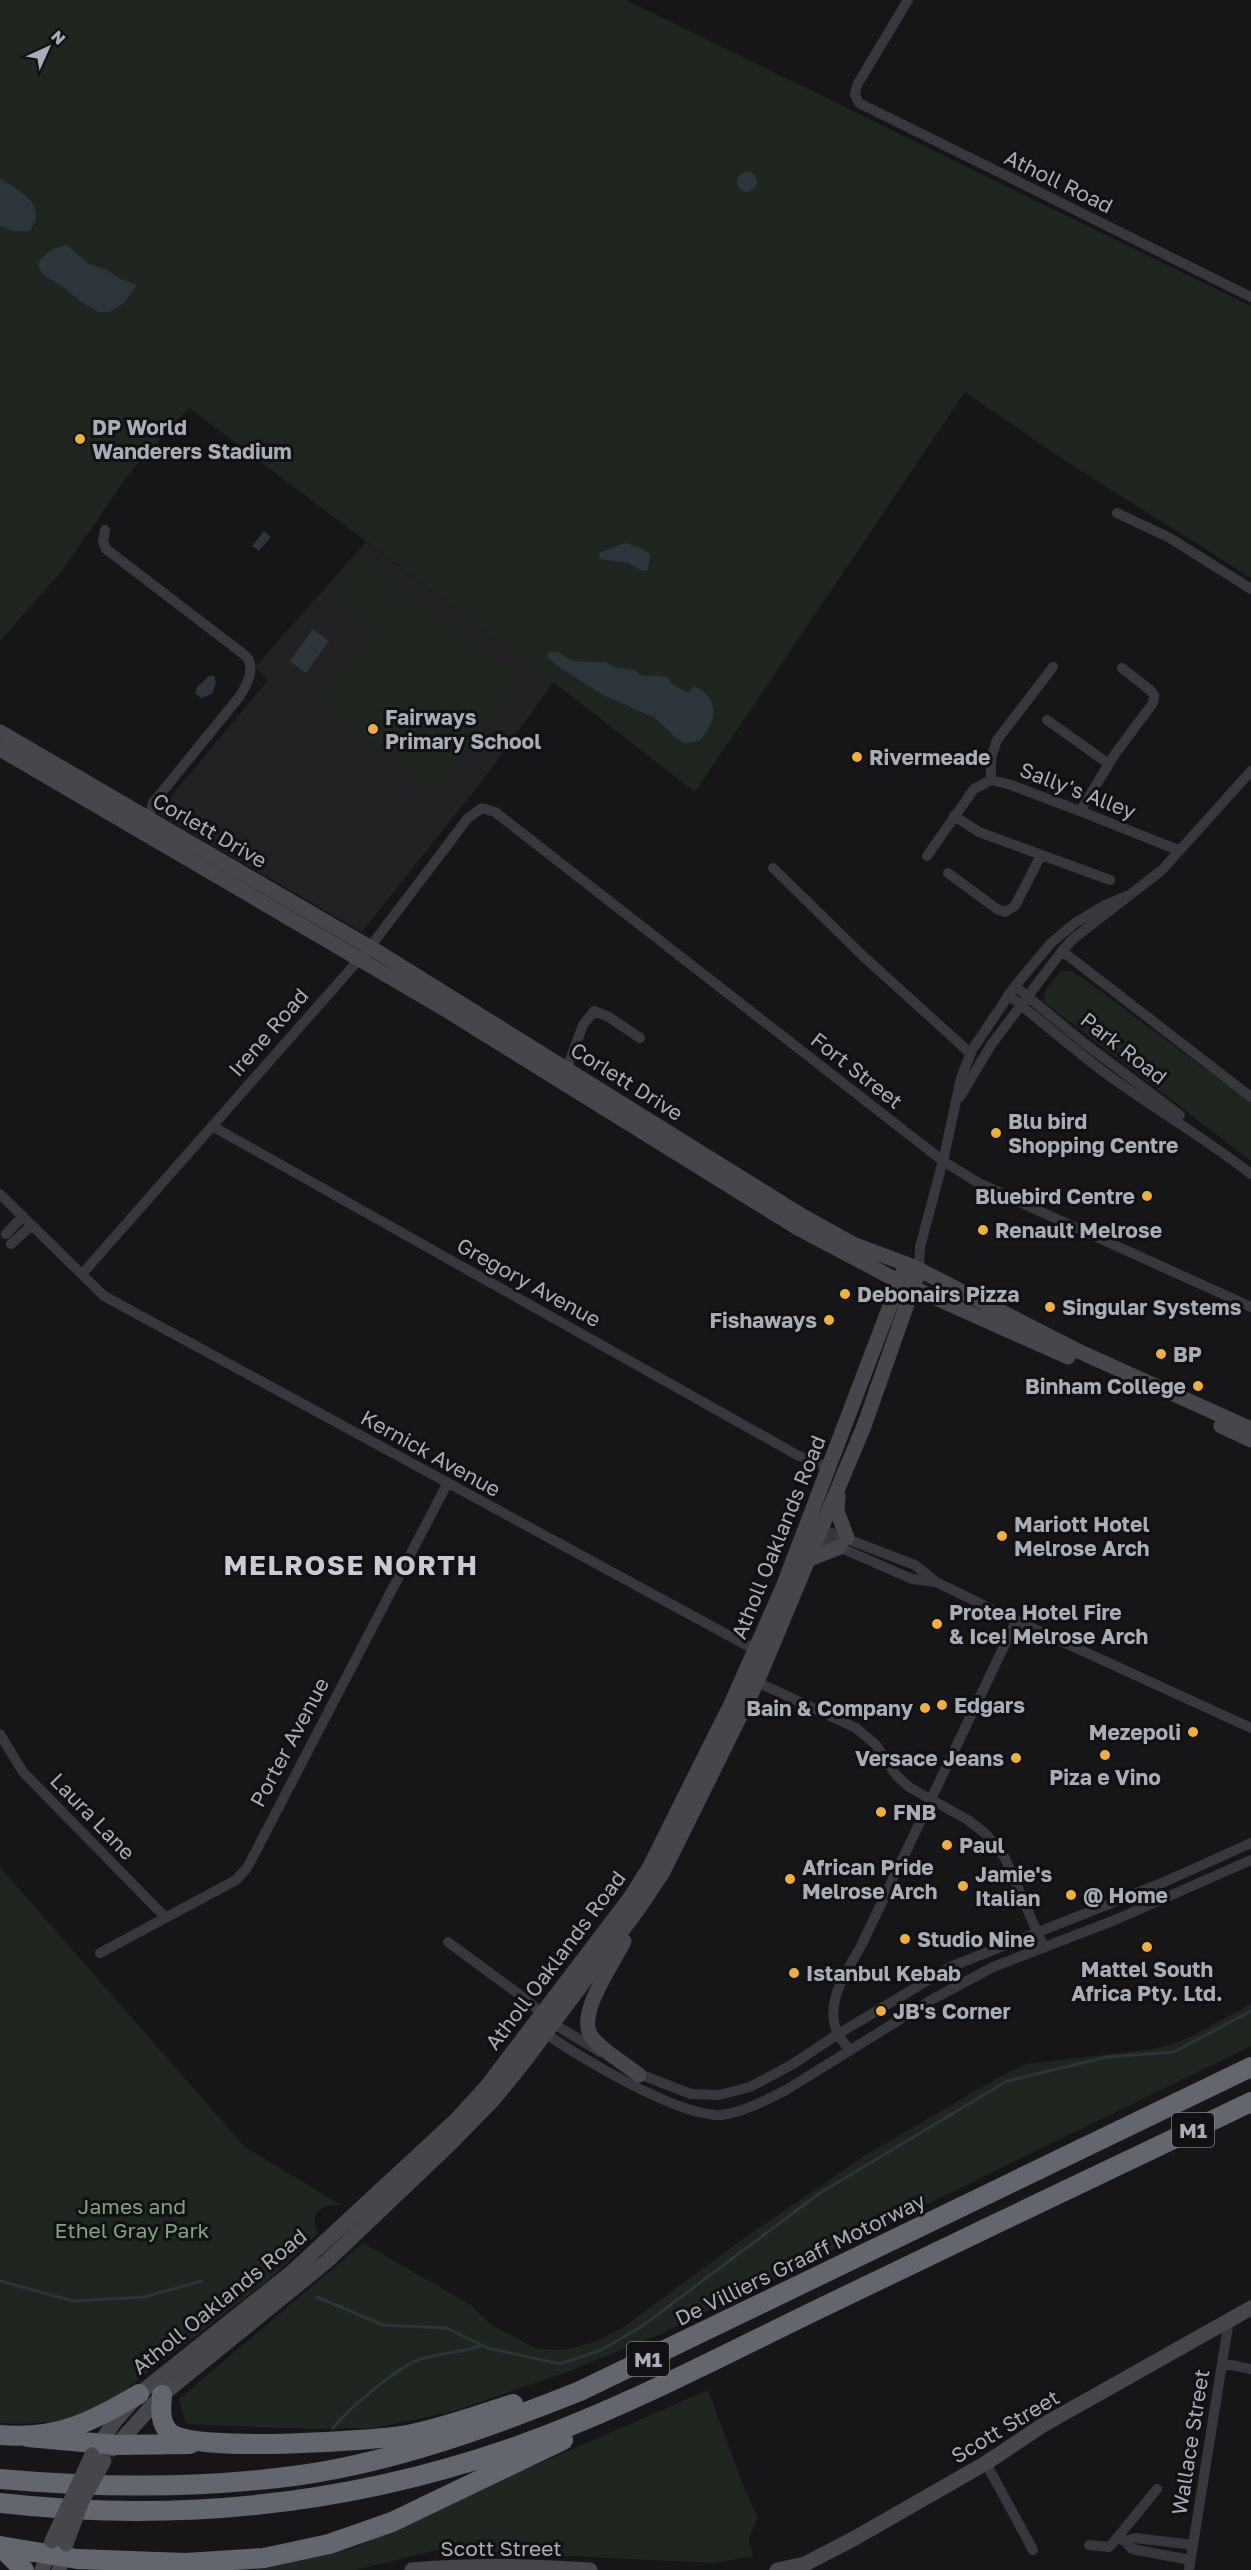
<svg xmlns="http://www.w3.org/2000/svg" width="1251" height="2570" viewBox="0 0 1251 2570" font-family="'Golos Text',sans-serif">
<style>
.built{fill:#222225}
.green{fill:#1e261f}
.water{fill:#2c353c}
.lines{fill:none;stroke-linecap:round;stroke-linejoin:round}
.stream{stroke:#2c353c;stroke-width:3}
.street{stroke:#37383d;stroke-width:10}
.secondary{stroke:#45474d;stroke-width:15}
.highway{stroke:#63666e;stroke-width:20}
.secondary-bridge{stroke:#45474d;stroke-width:15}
.poi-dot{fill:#f2b134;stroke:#111113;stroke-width:2}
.labels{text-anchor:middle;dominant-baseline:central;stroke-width:6;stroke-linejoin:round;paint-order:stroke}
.shield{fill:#111113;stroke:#7b7e86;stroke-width:1.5}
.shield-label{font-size:20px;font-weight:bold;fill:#a8adb8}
.street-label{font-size:21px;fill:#a8adb8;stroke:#111113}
.poi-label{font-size:21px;font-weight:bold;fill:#a8adb8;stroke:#111113;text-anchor:start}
.park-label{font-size:21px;fill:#7fa381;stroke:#111113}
.district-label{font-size:27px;font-weight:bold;letter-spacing:1.5px;fill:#c9ccd4;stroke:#111113}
</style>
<rect width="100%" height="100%" fill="#161618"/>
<!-- built -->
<path class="built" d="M 366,542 L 554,682 L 486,776 L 362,932 L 157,813 L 268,680 L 255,667 Z"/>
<!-- green -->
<path class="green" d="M 0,0 L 626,0 L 1251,306 L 1251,578 L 1064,460 L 965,392 L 695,792 L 562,689 L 189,408 L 131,471 L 62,571 L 0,641 Z
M 361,555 L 403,588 L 372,628 L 330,595 Z
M 404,591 L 520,682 L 435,791 L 319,700 Z
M 1061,971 L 1071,971 L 1080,976 L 1251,1103 L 1251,1161 L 1044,1002 L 1045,991 Z
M 0,1867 L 245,2147 L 341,2205 C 329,2205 318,2206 314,2219 L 318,2233 L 272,2277 L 111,2401 C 70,2422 46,2425 0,2423 Z
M 1251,2004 L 1251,2046 L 661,2334 L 564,2373 L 455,2411 L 374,2428 L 311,2429 L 186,2424 L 179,2399 L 363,2243 L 471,2305 L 492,2325 L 537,2349 L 564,2350 L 592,2343 L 622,2328 L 740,2241 L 864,2156 L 994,2080 L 1026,2064 L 1154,2049 L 1186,2039 Z
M 708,2390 L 746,2493 L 758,2517 L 749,2539 L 753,2556 L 715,2563 L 437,2550 L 355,2570 L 228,2570 L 282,2563 L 353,2548 L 494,2483 Z"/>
<!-- water -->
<path class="water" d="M737 182a10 10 0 1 1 20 0a10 10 0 1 1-20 0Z
M 0,178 C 17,191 51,203 29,231 L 14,231 L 0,226 Z
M 67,245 L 88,264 L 106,269 L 116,277 L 137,285 C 107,332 92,309 60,285 C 50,277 41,278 38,264 C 44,253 55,247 67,245 Z
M 264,531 L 271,537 L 259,551 L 252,546 Z
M 625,543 L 641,548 L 650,554 L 648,570 L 642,571 L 628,563 L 600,559 L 599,553 Z
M 313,629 L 329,641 L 306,673 L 290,661 Z
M 549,652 L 557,652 L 573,661 L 605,662 L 614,667 L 634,670 L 640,675 L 667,677 L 673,685 L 688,693 L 694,686 C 722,699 716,721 700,741 L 684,743 L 676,738 L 655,718 L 603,695 L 558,666 L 547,657 Z
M 209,676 L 214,676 L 216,683 L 212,694 L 201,698 L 195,693 L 197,687 Z"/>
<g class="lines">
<!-- stream -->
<path class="stream" d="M 0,2281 L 73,2301 L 144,2297 L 202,2281
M 317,2297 L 383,2325 L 446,2328 L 488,2348 L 560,2364 L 601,2350 L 641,2327 L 820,2193 L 1007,2081 L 1107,2057 L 1174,2052 L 1251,2011
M 333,2428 C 350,2408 395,2368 421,2359 C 441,2353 462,2352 481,2346"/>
<!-- street -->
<path class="street" d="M 908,0 L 857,85 L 855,95 L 859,103 L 1251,297
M 1117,513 L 1170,538 L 1251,589
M 105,530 L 103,541 L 106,549 L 246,656 C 256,668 247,684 240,696 L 153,803 L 147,825
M 1047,720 L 1109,764
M 991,780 L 991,758 L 997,740 L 1053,667
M 1080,811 L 1115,754 L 1153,703 L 1154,695 L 1151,691 L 1122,668
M 954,816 L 979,832 L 1110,880
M 927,856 L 974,789 L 991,780 L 1011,785 L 1080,811 L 1178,850
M 773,868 L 862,955 L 970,1053
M 948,873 L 997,909 L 1005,912 L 1015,906 L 1041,855
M 1062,951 L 1251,1097
M 1015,986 L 1084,1043 L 1180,1115
M 1008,995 C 1043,1022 1076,1052 1112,1078 C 1158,1111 1206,1139 1251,1174
M 567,1068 L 583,1025 L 594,1011 L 609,1017 L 640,1038
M 960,1097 L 991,1045 L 1062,951 L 1073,939 L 1162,870 L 1251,771
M 212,1126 L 797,1455 L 828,1467
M 0,1194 L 104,1296 L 759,1652
M 6,1234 L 23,1216
M 11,1244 L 32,1225
M 919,1270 L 920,1247 L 943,1161 L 961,1078 L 972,1050 L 1015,986 L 1051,943 L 1075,923 L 1105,905 L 1131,894
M 82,1274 L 370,947 L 468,818 L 482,808 L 495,812 L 943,1161 L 977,1182 L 1035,1209 L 1251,1307
M 816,1527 L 915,1565 L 936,1582 L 1002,1614 L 1251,1728
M 811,1535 L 912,1579 L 936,1582
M 757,1682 L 856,1728 L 876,1745 L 896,1775 L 909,1787 L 968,1820 L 986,1834 L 1005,1858 L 1044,1948
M 0,1734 L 23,1772 L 166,1918
M 448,1942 L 524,1998 L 554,2024 L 600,2052
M 100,1953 L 236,1880 L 247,1868 L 447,1484
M 540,2030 C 580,2057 671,2113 717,2115 C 737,2115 769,2099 786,2090 L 933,1999 L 993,1967 L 1115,1920 L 1251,1860
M 849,2050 C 846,2045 841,2040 838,2034 C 823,2003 847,1972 861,1946 L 1016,1621
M 634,2072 L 691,2094 L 719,2095 L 750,2087 L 793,2064 L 838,2034 L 950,1967 L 1162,1883 L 1251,1843
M 1222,2363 L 1251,2369
M 986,2463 L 1033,2550
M 1117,2538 L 1125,2541 L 1132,2549 L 1190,2560
M 1125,2541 L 1135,2538 L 1193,2545
M 1089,2545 L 1109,2547 L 1112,2544 L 1157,2489
M 1189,2570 L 1229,2320"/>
<!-- secondary -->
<path class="secondary" d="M 0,732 L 383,955 L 801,1215 L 853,1244 L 914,1267 L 1076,1350 L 1251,1429
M 0,749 L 443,1008 L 796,1227 L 900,1282 L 1068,1357
M 1221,1426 L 1251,1440
M 838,1496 L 837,1511 L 847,1538
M 807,1560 L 840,1547
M 624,1941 C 614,1963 576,2014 591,2036 C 602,2051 624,2063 639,2075
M 113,2449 L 162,2395 L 326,2262 L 449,2145 L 493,2100 L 524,2062 L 639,1908 L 663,1872 L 757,1682 L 864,1426 L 919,1270
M 95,2450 L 115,2421 L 139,2394 L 292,2272 L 456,2120 L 487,2086 L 630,1898 L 649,1868 L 731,1704 L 783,1587 L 906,1264
M 42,2570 L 51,2544
M 59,2570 L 65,2547
M 412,2570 C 472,2564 531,2566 590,2570
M 777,2570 L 805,2564 L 855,2538 L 986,2463 L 1043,2425 L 1251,2308"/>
<!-- highway -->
<path class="highway" d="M 162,2395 C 161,2408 159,2423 170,2433 C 194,2453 371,2441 407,2435 C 443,2428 478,2415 513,2404
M 0,2435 C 56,2440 92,2422 139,2394
M 28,2437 L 116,2445 L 190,2444
M 0,2479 C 100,2488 201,2489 301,2475 C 397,2461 490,2427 580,2391 L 1251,2067
M 0,2503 C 174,2523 343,2506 509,2449 C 619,2411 723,2355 827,2305 C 968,2237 1110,2169 1251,2102
M 0,2546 L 77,2559 L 185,2563 L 264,2558 L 329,2544 L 392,2522 L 563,2440
M 0,2546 L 24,2570"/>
<!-- secondary-bridge -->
<path class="secondary-bridge" d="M 52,2541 L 92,2455
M 66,2544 L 82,2501 L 104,2461"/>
</g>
<!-- markers -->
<g class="poi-dot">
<circle cx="80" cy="439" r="6"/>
<circle cx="373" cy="729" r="6"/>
<circle cx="857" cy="757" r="6"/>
<circle cx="996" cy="1133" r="6"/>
<circle cx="1147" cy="1196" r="6"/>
<circle cx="983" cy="1230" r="6"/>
<circle cx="845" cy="1294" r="6"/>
<circle cx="1050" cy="1307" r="6"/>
<circle cx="829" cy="1320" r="6"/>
<circle cx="1161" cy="1354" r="6"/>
<circle cx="1198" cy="1386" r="6"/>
<circle cx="1002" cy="1536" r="6"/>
<circle cx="937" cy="1624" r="6"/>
<circle cx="942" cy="1705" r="6"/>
<circle cx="925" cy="1708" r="6"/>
<circle cx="1193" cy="1732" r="6"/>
<circle cx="1105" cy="1755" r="6"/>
<circle cx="1016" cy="1758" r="6"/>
<circle cx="881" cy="1812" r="6"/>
<circle cx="947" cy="1845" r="6"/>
<circle cx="790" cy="1879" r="6"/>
<circle cx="963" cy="1886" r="6"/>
<circle cx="1071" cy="1895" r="6"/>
<circle cx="905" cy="1939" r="6"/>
<circle cx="1147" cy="1947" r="6"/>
<circle cx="794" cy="1973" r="6"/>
<circle cx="881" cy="2011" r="6"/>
</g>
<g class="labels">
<!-- shield labels -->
<g class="shield">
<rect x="1172" y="2113" width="42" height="34" rx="4.5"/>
<rect x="627" y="2342" width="42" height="34" rx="4.5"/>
</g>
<g class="shield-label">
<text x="1193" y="2130">M1</text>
<text x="648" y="2359">M1</text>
</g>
<!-- street labels -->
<g class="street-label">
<text transform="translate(1059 181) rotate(26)">Atholl Road</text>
<text transform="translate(1078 790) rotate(21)">Sally's Alley</text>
<text transform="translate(210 830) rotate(30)">Corlett Drive</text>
<text transform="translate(268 1032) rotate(-49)">Irene Road</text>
<text transform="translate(1124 1048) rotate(38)">Park Road</text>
<text transform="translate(857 1070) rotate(38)">Fort Street</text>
<text transform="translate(627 1081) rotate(32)">Corlett Drive</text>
<text transform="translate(529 1282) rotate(29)">Gregory Avenue</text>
<text transform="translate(431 1453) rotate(29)">Kernick Avenue</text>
<text transform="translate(778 1537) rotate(-68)">Atholl Oaklands Road</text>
<text transform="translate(289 1742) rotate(-62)">Porter Avenue</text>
<text transform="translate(93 1816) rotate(46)">Laura Lane</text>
<text transform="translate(555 1960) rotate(-53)">Atholl Oaklands Road</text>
<text transform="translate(800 2259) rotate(-26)">De Villiers Graaff Motorway</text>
<text transform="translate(219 2301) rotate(-39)">Atholl Oaklands Road</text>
<text transform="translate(1005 2426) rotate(-31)">Scott Street</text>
<text transform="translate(1190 2442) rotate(-81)">Wallace Street</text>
<text x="501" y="2548">Scott Street</text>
</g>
<!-- poi labels -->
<g class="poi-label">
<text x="92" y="427">DP World<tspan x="92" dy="24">Wanderers Stadium</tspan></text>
<text x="385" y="717">Fairways<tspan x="385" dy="24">Primary School</tspan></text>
<text x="869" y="757">Rivermeade</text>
<text x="1008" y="1121">Blu bird<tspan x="1008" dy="24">Shopping Centre</tspan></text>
<text x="1135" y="1196" text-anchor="end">Bluebird Centre</text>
<text x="995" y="1230">Renault Melrose</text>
<text x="857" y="1294">Debonairs Pizza</text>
<text x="1062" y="1307">Singular Systems</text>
<text x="817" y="1320" text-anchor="end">Fishaways</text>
<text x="1173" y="1354">BP</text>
<text x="1186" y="1386" text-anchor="end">Binham College</text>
<text x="1014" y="1524">Mariott Hotel<tspan x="1014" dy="24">Melrose Arch</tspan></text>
<text x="949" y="1612">Protea Hotel Fire<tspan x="949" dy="24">&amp; Ice! Melrose Arch</tspan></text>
<text x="954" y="1705">Edgars</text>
<text x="913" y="1708" text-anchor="end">Bain &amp; Company</text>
<text x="1181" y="1732" text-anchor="end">Mezepoli</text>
<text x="1004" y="1758" text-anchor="end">Versace Jeans</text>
<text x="1105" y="1777" text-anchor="middle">Piza e Vino</text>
<text x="893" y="1812">FNB</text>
<text x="959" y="1845">Paul</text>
<text x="802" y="1867">African Pride<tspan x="802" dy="24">Melrose Arch</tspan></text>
<text x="975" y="1874">Jamie's<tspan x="975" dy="24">Italian</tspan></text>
<text x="1083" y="1895">@ Home</text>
<text x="917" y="1939">Studio Nine</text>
<text x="1147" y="1969" text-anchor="middle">Mattel South<tspan x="1147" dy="24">Africa Pty. Ltd.</tspan></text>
<text x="806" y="1973">Istanbul Kebab</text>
<text x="893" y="2011">JB's Corner</text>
</g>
<!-- park labels -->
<g class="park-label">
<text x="132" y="2206">James and<tspan x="132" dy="24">Ethel Gray Park</tspan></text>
</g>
<!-- district labels -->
<g class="district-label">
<text x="351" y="1565">MELROSE NORTH</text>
</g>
</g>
<!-- north arrow -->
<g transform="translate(48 48) rotate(45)" stroke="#111113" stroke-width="4.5" paint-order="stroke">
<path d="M0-4.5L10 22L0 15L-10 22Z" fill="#a8adb8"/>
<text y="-9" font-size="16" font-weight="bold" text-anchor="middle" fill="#a8adb8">N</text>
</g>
</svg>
